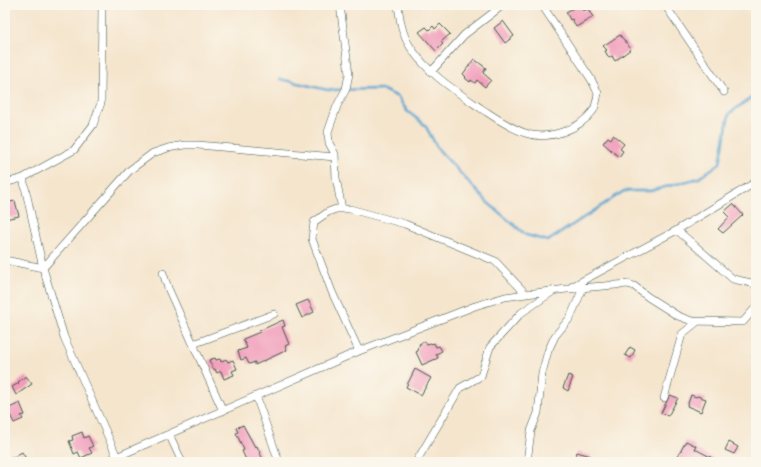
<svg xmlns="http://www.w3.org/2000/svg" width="761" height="467" viewBox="0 0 761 467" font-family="'Libre Bodoni',serif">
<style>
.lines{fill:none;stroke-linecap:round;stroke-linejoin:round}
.stream{stroke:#5aa5d2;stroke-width:2.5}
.building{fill:#f19bba}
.street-casing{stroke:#3f564b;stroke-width:8}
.street{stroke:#fff;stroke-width:7}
</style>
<rect width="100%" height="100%" fill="#fbf7ec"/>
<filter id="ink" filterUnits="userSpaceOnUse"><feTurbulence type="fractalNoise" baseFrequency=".025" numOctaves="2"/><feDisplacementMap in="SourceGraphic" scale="8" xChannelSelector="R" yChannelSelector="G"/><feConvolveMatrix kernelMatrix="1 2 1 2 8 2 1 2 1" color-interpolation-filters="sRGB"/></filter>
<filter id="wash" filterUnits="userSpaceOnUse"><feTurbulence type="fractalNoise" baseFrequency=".012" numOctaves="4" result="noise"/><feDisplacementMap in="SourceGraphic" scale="16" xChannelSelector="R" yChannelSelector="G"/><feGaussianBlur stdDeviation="0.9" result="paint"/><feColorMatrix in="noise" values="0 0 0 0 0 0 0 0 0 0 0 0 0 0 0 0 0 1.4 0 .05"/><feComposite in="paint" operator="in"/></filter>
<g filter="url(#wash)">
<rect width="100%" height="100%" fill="#f5e5cd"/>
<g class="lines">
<!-- stream -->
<path class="stream" d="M 280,79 L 328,90 L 381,89 L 398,97 L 407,111 L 425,125 L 438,149 L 487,202 L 526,235 L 548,241 L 624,191 L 650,191 L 699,178 L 720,163 L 729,114 L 756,94"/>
</g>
<g id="blocks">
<!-- building -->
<path class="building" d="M 579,5 L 583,11 L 588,9 L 593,17 L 576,27 L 572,19 L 570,20 L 566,12 Z
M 503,21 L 514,36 L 505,43 L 494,28 Z
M 440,24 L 450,34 L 441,42 L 443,44 L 436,51 L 419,32 L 426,27 L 429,30 L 433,26 L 435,29 Z
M 620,35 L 631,49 L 615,61 L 612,56 L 609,58 L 605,51 L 607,50 L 603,46 Z
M 474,59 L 486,68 L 483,73 L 491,80 L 485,87 L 477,80 L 475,83 L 471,80 L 470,82 L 465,78 L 466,77 L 463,74 Z
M 613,135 L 624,144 L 620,149 L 623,151 L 619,157 L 603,143 L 608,137 L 611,139 Z
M 15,201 L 19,216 L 5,219 L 5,203 Z
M 733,204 L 743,215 L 723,233 L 718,229 L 729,217 L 724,212 Z
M 308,300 L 314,312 L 302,318 L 296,305 Z
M 283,320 L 285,326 L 282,327 L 289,344 L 285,346 L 287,350 L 255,365 L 255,362 L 249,364 L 246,358 L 241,360 L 238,351 L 247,348 L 243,339 L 260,332 L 259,331 Z
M 425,341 L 427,344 L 431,343 L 432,344 L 434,343 L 436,347 L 439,346 L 442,351 L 436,354 L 438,358 L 422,365 L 416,352 L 418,351 L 417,348 L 420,346 L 419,344 Z
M 630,347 L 635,350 L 631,358 L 625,355 Z
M 215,358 L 216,360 L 220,359 L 221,362 L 226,359 L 228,362 L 233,360 L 237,369 L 232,371 L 234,375 L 224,379 L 221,371 L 217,373 L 215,369 L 213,369 L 209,360 Z
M 415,369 L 431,378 L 421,395 L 406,387 Z
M 568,375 L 573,377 L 568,391 L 563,388 Z
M 26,376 L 32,384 L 16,395 L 12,387 L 19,383 L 18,382 Z
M 670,395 L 678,398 L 668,416 L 661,413 Z
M 691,395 L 696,397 L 697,396 L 706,399 L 701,412 L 687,406 Z
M 20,403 L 25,415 L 21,416 L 23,419 L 14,423 L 7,409 Z
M 243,425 L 255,447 L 257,446 L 264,462 L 247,462 L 242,451 L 244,450 L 236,433 L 238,432 L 236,428 Z
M 82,432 L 84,438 L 88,436 L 93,446 L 89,448 L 92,453 L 81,458 L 78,452 L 74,454 L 69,441 L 73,440 L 72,436 Z
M 686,441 L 696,446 L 695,449 L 720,462 L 684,462 L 677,458 Z
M 729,442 L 738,447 L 734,454 L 725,450 Z
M 22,452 L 28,462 L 5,462 Z
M 577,452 L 591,456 L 588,462 L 574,461 Z"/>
</g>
</g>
<g filter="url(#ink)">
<use href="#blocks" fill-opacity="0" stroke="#3f564b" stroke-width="1"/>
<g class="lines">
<defs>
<path id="street" d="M 340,5 L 349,74 L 346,89 L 337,106 L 328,132 L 329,143 L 335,154 L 336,178 L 342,209
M 398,5 C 400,20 402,35 411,48 C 428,74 457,92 482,109 C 496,118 510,128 525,133 C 547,141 579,130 593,111 C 596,106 597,99 598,93 L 591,79 L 542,5
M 665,5 L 724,92
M 431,72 L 464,35 L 503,5
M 23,178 L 43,268 L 64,337 L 117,457
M 5,183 L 23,178 L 74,150 L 93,125 L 101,103 L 102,5
M 677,230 L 733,279 L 756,284
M 5,260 L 43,268 L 130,170 L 153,153 L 168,148 L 184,145 L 198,145 L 335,157
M 163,273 L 168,288 L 223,411
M 571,287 L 677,230 L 756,182
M 193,344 L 274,314
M 359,351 L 332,292 L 312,239 L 314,222 L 328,212 L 336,209 L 350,209 L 405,224 L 495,261 L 526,294
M 256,396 L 279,462
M 664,398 L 682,334 L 697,322
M 169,434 L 182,462
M 105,462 L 359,351 L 475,306 L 505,297 L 526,294 L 567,289 L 628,284 L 634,286 L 648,297 L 678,316 L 692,321 L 743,322 L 756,307
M 416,462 L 460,388 L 481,376 L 490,347 L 521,313 L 552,292
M 527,462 L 531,431 L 538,413 L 542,373 L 548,351 L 555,336 L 570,318 L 583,288"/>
</defs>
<!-- street casing -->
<use href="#street" class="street-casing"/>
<!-- street -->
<use href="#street" class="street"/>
</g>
</g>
<!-- margin -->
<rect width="761" height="467" fill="none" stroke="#fbf7ec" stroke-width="20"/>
</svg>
